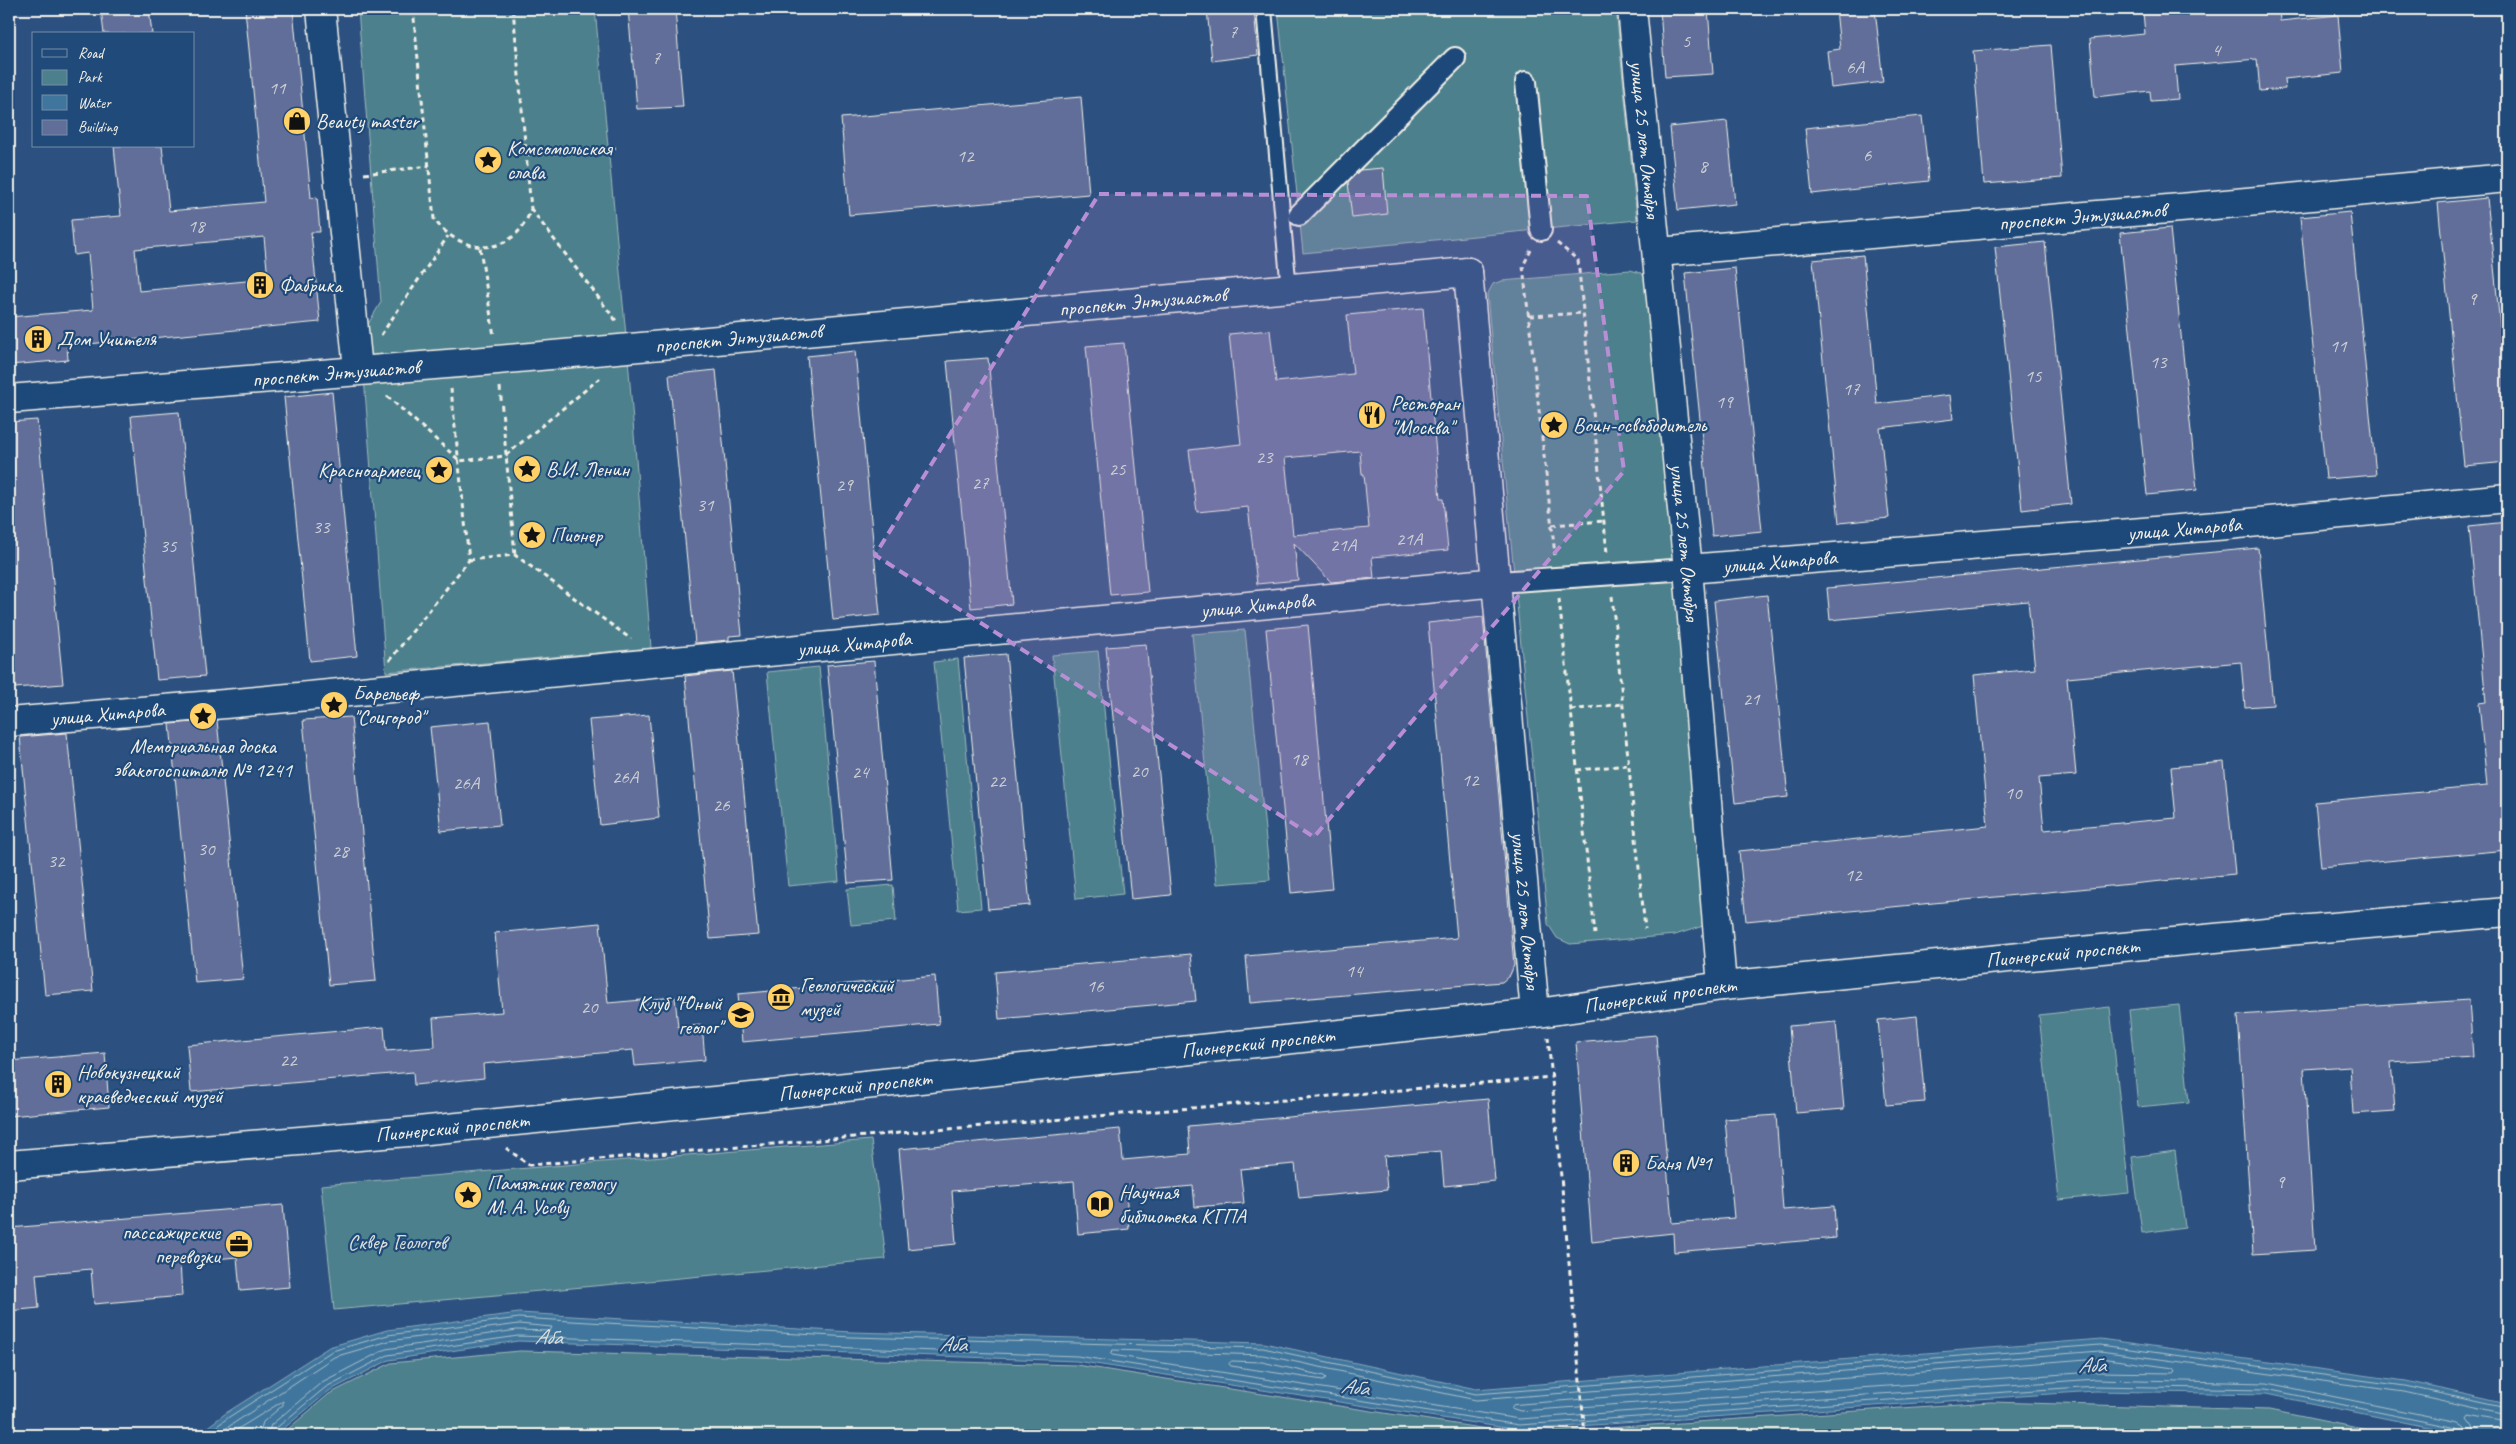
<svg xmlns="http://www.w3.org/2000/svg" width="2516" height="1444" viewBox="0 0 2516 1444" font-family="Caveat,sans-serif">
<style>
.green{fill:#4c808c;stroke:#a0b8ba}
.water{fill:#40769d;stroke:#88a7bb}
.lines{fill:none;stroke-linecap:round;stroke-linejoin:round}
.shore{stroke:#acc0ca;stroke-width:1}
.building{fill:#616e99;stroke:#f4f1e8;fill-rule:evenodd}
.service-casing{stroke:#f4f1e8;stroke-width:18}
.pedestrian-casing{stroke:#f4f1e8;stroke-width:24}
.minor-casing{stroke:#f4f1e8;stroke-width:31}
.tertiary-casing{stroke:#f4f1e8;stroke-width:31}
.path{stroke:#f4f1e8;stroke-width:3;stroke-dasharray:5 4;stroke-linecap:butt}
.service{stroke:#1f4a7a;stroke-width:14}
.pedestrian{stroke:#1f4a7a;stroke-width:20}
.minor{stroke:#1f4a7a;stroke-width:28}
.tertiary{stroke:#1f4a7a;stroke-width:28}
.marked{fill:#b88ed4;fill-opacity:0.2;stroke:#b88ed4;stroke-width:4;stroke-dasharray:10 6;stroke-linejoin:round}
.labels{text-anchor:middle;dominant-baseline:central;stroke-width:4.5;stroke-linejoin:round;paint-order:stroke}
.number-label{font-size:19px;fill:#cfd0d4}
.poi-label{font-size:21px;fill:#f4f1e8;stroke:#1f4a7a;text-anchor:start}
.street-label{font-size:21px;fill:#f4f1e8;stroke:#1f4a7a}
.park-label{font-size:21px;fill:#dbe0da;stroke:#1f4a7a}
.water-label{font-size:22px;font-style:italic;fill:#d9dfdd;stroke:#1f4a7a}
</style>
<rect width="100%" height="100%" fill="#2c5180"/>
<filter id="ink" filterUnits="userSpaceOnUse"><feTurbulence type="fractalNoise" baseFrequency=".02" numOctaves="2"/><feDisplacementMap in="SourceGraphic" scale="10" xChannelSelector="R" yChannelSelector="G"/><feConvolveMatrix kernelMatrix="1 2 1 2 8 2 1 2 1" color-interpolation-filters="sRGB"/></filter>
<g filter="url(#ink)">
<!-- green -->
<path class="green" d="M 358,9 L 595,9 L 627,346 L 651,648 L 386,672 L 361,336 L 381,302 Z
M 1278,9 L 1616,9 L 1637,220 L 1303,253 Z
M 1630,270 L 1641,273 L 1648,281 L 1707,912 L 1703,926 L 1675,935 L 1570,944 L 1557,938 L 1548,924 L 1487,295 L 1493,284 L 1502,281 Z
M 1245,630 L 1270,880 L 1217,884 L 1192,634 Z
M 1098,651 L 1123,894 L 1076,899 L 1052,655 Z
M 958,659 L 981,908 L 958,910 L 934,662 Z
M 819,667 L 839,881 L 788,886 L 767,672 Z
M 893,885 L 896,921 L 851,925 L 847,889 Z
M 2179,1005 L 2189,1102 L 2138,1107 L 2129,1010 Z
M 2110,1007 L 2129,1193 L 2059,1200 L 2039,1015 Z
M 871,1140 L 886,1259 L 334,1310 L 321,1185 Z
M 2175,1151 L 2185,1227 L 2142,1233 L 2132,1157 Z
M 520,1351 L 1076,1365 L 1519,1434 L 1990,1402 L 2269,1410 L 2392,1435 L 281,1435 L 329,1394 L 391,1363 Z"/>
<!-- water -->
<path class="water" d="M 519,1313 L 852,1332 L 1264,1343 L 1476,1389 L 2101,1339 L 2406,1381 L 2507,1404 L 2507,1435 L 2467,1435 L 2266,1394 L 2095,1391 L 1519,1430 L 1076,1361 L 518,1341 L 389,1360 L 329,1391 L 276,1435 L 197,1435 L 226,1413 L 329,1347 L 387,1330 Z"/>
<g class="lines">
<!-- shore -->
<g class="shore">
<path d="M 2100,1358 L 2174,1368 L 2176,1371 L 2174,1373 L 2094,1372 L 1520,1411 L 1511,1408 L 1513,1405 Z"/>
<path d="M 1232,1361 L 1262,1362 L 1324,1376 L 1326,1378 L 1323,1380 L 1231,1366 L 1229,1364 Z"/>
<path d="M 205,1435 L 229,1417 L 332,1351 L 388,1335 L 519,1318 L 851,1337 L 1263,1348 L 1476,1394 L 2100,1345 L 2405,1386 L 2507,1408"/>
<path d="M 216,1435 L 334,1357 L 389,1341 L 519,1324 L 552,1327 L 550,1331 L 517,1330 L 386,1349 L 322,1382 L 271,1425 L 267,1435"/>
<path d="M 228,1435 L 283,1401 L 283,1405 L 263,1422 L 259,1435"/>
<path id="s1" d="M 273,1435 L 275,1429 L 326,1387 L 388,1355 L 518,1336 L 1077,1356 L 1519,1425 L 2096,1386 L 2266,1389 L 2456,1428 L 2461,1435"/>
<path d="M 2467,1435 L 2465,1427 L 2458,1422 L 2267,1383 L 2096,1379 L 1519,1419 L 1112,1355 L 1110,1353 L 1113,1350 L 1263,1355 L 1476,1400 L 2100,1351 L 2404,1392 L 2507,1415"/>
<path d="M 2475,1435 L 2473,1426 L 2467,1418 L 2469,1415 L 2507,1422"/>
</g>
</g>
<!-- building -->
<path class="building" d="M 101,9 L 149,9 L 152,34 L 104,34 Z
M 245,9 L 293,9 L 311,198 L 317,197 L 320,232 L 311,232 L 320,322 L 67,346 L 68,360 L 9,365 L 9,317 L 93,310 L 88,253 L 74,255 L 71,220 L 121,216 L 114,146 L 162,146 L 169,211 L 264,202 ZM 264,237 L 268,279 L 139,291 L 135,249 Z
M 628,9 L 675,9 L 683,107 L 637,109 Z
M 1207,9 L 1254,9 L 1258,55 L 1212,61 Z
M 1660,9 L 1708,9 L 1713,74 L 1665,77 Z
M 1836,9 L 1875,9 L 1883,82 L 1831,88 L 1827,51 L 1840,49 Z
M 2170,9 L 2170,15 L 2237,9 L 2279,9 L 2280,21 L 2338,15 L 2343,73 L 2284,79 L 2285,89 L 2260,91 L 2257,59 L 2175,66 L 2178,99 L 2151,101 L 2150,91 L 2095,97 L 2090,39 L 2145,34 L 2143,12 Z
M 2051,45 L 2062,178 L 1984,184 L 1973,51 Z
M 1081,97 L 1089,194 L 849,215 L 841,118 Z
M 1922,116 L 1929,181 L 1812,194 L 1805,128 Z
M 1727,121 L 1735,204 L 1678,210 L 1670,127 Z
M 1383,168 L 1387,214 L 1352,218 L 1348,182 L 1360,170 Z
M 2487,198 L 2507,394 L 2507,462 L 2464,466 L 2438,203 Z
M 2350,212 L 2376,475 L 2326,479 L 2300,217 Z
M 2170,228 L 2197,490 L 2147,495 L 2120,233 Z
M 2045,242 L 2071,504 L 2022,510 L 1995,247 Z
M 1863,255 L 1877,404 L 1950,395 L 1953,419 L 1880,428 L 1889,518 L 1839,523 L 1813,260 Z
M 1735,268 L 1762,531 L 1712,536 L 1685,273 Z
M 1423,308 L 1440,499 L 1443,499 L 1448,550 L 1372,557 L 1374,578 L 1331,582 L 1294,543 L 1298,580 L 1257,584 L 1248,507 L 1197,512 L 1189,450 L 1241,444 L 1229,334 L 1270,330 L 1276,382 L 1353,374 L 1347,315 ZM 1360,451 L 1362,474 L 1364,474 L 1369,528 L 1293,535 L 1285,458 Z
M 1124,343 L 1148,592 L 1110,595 L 1086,346 Z
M 855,351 L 880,615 L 833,620 L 807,356 Z
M 988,358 L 1012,604 L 971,608 L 947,361 Z
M 716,370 L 742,635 L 729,636 L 729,640 L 695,643 L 669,375 Z
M 332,392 L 357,656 L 310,661 L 284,397 Z
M 179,412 L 205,676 L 157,680 L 131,416 Z
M 37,420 L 63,684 L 15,688 L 9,621 L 9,422 Z
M 2507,522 L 2507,850 L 2321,867 L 2315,802 L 2487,786 L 2479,703 L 2486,702 L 2469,526 Z
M 2258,548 L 2273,705 L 2245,707 L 2241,662 L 2067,678 L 2076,775 L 2039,778 L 2044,830 L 2176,818 L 2171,767 L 2224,762 L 2235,874 L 1746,921 L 1739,851 L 1988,826 L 1974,675 L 2035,669 L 2028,601 L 1830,620 L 1827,588 Z
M 1767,595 L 1788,797 L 1735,803 L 1714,601 Z
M 1483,617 L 1514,965 L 1510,975 L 1502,982 L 1250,1003 L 1246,956 L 1457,938 L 1428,623 Z
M 1308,625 L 1332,889 L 1291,893 L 1266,629 Z
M 1146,644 L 1171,895 L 1131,899 L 1106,647 Z
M 1006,654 L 1030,905 L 988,909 L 964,658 Z
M 874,661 L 893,880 L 848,883 L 827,665 Z
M 732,671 L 758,935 L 710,939 L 685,676 Z
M 649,715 L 659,818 L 600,825 L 589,720 Z
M 351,717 L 376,981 L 329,985 L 303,720 Z
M 217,720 L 243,979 L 195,983 L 170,724 Z
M 490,721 L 500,825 L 441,831 L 430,727 Z
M 67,733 L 93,991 L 45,995 L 20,737 Z
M 600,923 L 608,1003 L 675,997 L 678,1027 L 702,1025 L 705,1060 L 635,1066 L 633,1050 L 483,1064 L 484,1078 L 414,1085 L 413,1072 L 191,1092 L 187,1045 L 384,1027 L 386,1051 L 435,1047 L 433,1018 L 502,1012 L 495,933 Z
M 1191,954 L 1196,1001 L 999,1019 L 995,972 Z
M 935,976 L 939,1024 L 742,1042 L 738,994 Z
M 2469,1000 L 2473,1057 L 2391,1062 L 2395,1111 L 2353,1114 L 2350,1066 L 2304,1069 L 2315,1250 L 2253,1254 L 2238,1015 Z
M 1917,1016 L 1925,1102 L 1886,1105 L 1878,1020 Z
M 1836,1022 L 1844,1109 L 1796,1113 L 1789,1026 Z
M 1656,1035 L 1672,1223 L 1734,1218 L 1725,1119 L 1776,1115 L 1783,1210 L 1834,1206 L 1836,1238 L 1674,1252 L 1673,1233 L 1592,1242 L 1576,1042 Z
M 105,1053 L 109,1107 L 9,1116 L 9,1061 Z
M 1488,1099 L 1495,1181 L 1444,1186 L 1441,1151 L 1384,1156 L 1387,1190 L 1299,1198 L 1295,1164 L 1240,1169 L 1244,1203 L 1195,1207 L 1193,1186 L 1126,1192 L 1129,1229 L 1078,1234 L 1074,1181 L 952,1191 L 956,1244 L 908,1249 L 899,1149 L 1120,1129 L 1123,1160 L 1190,1154 L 1188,1126 Z
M 283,1205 L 290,1287 L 240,1291 L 237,1257 L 180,1262 L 182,1296 L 94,1304 L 91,1269 L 36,1274 L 39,1308 L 9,1311 L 9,1228 Z"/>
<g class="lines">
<defs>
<path id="service" d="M 1264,9 L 1289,290"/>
<path id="pedestrian" d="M 1526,82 L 1541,230
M 1299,215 L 1455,58
M 1498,582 L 1688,569"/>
<g id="minor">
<path d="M 321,9 L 358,369"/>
<path id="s2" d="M 1658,252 L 2192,207 L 2507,178"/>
<path id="s3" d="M 9,399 L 497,360 L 1468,272"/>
<path id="s4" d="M 1688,569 L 2228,525 L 2507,498"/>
<path id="s5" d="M 9,722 L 225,704 L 1498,582"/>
</g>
<g id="tertiary">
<path id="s6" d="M 1632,9 L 1688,569 L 1722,986"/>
<path id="s7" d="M 1468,272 L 1535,1013"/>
<path id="s8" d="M 9,1165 L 408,1132 L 724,1100 L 1545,1012 L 1722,986 L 2287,931 L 2507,912"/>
</g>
</defs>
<!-- service casing -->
<use href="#service" class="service-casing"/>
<!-- pedestrian casing -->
<use href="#pedestrian" class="pedestrian-casing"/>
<!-- minor casing -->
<use href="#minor" class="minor-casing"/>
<!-- tertiary casing -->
<use href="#tertiary" class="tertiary-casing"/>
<!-- path -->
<path class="path" d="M 413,9 L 434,219 C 462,257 515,258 531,209 L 513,9
M 525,155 L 616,148
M 364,174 L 429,166
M 531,209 L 617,322
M 1557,243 L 1578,260 L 1607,553
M 480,248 L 494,336
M 1531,250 L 1523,266 L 1555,555
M 1530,316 L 1583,313
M 381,335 L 448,236
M 500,387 L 515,555
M 387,396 L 460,461 L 505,456 L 600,378
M 1552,525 L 1604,521
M 469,560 L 515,555 L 631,639
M 1612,596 L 1645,929
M 1559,599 L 1595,934
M 389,661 L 469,560 L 451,389
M 1571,710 L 1622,704
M 1577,770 L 1628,765
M 1548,1037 L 1585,1435
M 506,1148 L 529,1165 L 1552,1077"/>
<!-- service -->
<use href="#service" class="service"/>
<!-- pedestrian -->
<use href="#pedestrian" class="pedestrian"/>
<!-- minor -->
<use href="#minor" class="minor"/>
<!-- tertiary -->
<use href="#tertiary" class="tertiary"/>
</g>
</g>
<!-- marked area -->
<path class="marked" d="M 1099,194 L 1587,196 L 1624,471 L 1314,837 L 875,555 Z"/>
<!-- icons -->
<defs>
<symbol id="shop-disc" viewBox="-11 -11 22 22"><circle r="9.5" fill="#ffd166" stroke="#1f4a7a"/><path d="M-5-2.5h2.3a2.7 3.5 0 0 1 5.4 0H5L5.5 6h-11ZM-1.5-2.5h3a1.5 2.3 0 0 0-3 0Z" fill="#111"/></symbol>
<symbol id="sight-disc" viewBox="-11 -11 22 22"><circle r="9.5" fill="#ffd166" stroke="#1f4a7a"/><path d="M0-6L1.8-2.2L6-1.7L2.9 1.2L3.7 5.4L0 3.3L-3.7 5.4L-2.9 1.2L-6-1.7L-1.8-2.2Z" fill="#111"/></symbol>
<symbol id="building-disc" viewBox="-11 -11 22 22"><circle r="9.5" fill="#ffd166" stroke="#1f4a7a"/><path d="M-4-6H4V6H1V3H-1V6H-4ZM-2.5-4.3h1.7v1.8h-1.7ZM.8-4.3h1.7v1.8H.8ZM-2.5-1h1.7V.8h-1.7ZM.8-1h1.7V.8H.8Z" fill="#111"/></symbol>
<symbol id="restaurant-disc" viewBox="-11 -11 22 22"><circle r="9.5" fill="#ffd166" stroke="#1f4a7a"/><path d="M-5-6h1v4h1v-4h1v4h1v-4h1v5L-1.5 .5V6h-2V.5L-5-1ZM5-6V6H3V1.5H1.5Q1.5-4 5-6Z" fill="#111"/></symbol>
<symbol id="museum-disc" viewBox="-11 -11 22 22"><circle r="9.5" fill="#ffd166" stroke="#1f4a7a"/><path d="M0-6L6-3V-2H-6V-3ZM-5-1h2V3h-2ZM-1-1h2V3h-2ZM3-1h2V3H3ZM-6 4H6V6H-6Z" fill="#111"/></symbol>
<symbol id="school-disc" viewBox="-11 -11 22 22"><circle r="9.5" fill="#ffd166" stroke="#1f4a7a"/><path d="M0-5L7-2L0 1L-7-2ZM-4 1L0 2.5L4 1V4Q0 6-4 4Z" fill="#111"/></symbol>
<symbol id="library-disc" viewBox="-11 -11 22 22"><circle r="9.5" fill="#ffd166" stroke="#1f4a7a"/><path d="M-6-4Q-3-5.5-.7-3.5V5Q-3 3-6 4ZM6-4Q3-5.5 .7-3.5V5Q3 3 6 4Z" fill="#111"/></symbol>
<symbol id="office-disc" viewBox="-11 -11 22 22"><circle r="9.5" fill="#ffd166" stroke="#1f4a7a"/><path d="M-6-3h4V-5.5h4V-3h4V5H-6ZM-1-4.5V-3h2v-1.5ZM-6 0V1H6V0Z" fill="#111"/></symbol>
</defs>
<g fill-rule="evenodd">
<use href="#shop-disc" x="281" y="105" width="32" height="32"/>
<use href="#sight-disc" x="472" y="144" width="32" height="32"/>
<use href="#building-disc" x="244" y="269" width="32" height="32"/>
<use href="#building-disc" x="22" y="323" width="32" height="32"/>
<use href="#restaurant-disc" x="1356" y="399" width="32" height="32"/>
<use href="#sight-disc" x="1538" y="409" width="32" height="32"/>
<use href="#sight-disc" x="511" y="453" width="32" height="32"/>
<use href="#sight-disc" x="423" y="454" width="32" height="32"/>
<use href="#sight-disc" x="516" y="519" width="32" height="32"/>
<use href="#sight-disc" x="318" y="689" width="32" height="32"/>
<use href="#sight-disc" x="187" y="700" width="32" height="32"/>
<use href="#museum-disc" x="765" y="981" width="32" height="32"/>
<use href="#school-disc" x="725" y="999" width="32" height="32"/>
<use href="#building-disc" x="42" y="1068" width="32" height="32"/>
<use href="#building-disc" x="1610" y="1147" width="32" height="32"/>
<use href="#sight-disc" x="452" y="1179" width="32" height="32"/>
<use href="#library-disc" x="1084" y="1188" width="32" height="32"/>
<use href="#office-disc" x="223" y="1228" width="32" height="32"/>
</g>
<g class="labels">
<!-- number labels -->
<g class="number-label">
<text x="1233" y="32">7</text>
<text x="1686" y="41">5</text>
<text x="2216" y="50">4</text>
<text x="656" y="58">7</text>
<text x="1855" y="67">6А</text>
<text x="277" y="88">11</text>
<text x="1867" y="155">6</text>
<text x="965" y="156">12</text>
<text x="1703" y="166">8</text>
<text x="196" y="226">18</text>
<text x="2472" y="299">9</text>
<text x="2338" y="346">11</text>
<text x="2158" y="362">13</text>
<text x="2033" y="376">15</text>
<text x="1851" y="389">17</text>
<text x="1724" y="402">19</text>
<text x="1264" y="457">23</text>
<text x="1117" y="469">25</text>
<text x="980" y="483">27</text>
<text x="844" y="485">29</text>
<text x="705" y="505">31</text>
<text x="321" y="527">33</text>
<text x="1409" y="539">21А</text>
<text x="1343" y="545">21А</text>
<text x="168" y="546">35</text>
<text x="1751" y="699">21</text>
<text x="1299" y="759">18</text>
<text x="1139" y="771">20</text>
<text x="860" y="772">24</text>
<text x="625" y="777">26А</text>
<text x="1470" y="780">12</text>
<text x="997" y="781">22</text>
<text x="466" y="783">26А</text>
<text x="2013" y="793">10</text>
<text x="721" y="805">26</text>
<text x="206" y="849">30</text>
<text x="340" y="851">28</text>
<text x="56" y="861">32</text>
<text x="1853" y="875">12</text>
<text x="1354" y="971">14</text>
<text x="1095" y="986">16</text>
<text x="589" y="1007">20</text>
<text x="288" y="1060">22</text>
<text x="2280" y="1182">9</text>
</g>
<!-- poi labels -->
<g class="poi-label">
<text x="316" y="121">Beauty master</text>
<text x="507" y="148">Комсомольская<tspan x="507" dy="24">слава</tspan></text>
<text x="279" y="285">Фабрика</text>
<text x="57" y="339">Дом Учителя</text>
<text x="1391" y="403">Ресторан<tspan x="1391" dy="24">"Москва"</tspan></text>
<text x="1573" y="425">Воин-освободитель</text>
<text x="546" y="469">В.И. Ленин</text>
<text x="420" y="470" text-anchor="end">Красноармеец</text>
<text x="551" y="535">Пионер</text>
<text x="353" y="693">Барельеф<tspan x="353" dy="24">"Соцгород"</tspan></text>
<text x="203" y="746" text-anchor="middle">Мемориальная доска<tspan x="203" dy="24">эвакогоспиталю № 1241</tspan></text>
<text x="800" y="985">Геологический<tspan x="800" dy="24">музей</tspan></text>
<text x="722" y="1003" text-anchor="end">Клуб "Юный<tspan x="722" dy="24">геолог"</tspan></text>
<text x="77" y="1072">Новокузнецкий<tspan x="77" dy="24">краеведческий музей</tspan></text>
<text x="1645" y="1163">Баня №1</text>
<text x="487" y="1183">Памятник геологу<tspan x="487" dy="24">М. А. Усову</tspan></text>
<text x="1119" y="1192">Научная<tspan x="1119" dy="24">библиотека КГПА</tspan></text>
<text x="220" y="1232" text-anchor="end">пассажирские<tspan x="220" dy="24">перевозки</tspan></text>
</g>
<!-- street labels -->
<g class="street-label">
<text stroke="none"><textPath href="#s6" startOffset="131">улица 25 лет Октября</textPath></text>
<text stroke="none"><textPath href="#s2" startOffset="426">проспект Энтузиастов</textPath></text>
<text stroke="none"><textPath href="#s3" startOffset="1138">проспект Энтузиастов</textPath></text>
<text stroke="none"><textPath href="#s3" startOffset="732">проспект Энтузиастов</textPath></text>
<text stroke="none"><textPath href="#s3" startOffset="328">проспект Энтузиастов</textPath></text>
<text stroke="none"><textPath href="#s4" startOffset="498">улица Хитарова</textPath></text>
<text stroke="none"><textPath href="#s6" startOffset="536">улица 25 лет Октября</textPath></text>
<text stroke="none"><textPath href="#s4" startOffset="92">улица Хитарова</textPath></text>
<text stroke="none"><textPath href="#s5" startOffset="1254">улица Хитарова</textPath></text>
<text stroke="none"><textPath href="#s5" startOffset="849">улица Хитарова</textPath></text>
<text stroke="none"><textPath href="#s5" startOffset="99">улица Хитарова</textPath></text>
<text stroke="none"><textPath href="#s7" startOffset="641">улица 25 лет Октября</textPath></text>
<text stroke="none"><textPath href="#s8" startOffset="2065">Пионерский проспект</textPath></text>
<text stroke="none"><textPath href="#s8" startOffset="1660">Пионерский проспект</textPath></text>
<text stroke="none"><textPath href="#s8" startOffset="1255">Пионерский проспект</textPath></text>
<text stroke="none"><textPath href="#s8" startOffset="850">Пионерский проспект</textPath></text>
<text stroke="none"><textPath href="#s8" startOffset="445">Пионерский проспект</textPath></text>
</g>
<!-- park labels -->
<g class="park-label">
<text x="397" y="1242">Сквер Геологов</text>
</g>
<!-- water labels -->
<g class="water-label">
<text stroke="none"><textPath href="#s1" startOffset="304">Аба</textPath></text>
<text transform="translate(953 1344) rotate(2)">Аба</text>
<text x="2092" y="1365">Аба</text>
<text transform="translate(1355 1387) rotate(7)">Аба</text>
</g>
</g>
<!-- margin -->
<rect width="2516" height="1444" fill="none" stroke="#1f4a7a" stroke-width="30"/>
<rect x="15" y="15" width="2486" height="1414" fill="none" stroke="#f4f1e8" stroke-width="2" filter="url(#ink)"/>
<!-- legend -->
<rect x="32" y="32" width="162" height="115" fill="#1f4a7a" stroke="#748da6"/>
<rect x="42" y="49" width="25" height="8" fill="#1f4a7a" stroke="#748da6"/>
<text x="78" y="58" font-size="15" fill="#f4f1e8">Road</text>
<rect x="42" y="70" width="25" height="15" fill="#4c808c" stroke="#748da6"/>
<text x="78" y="82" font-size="15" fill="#f4f1e8">Park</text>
<rect x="42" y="95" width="25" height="15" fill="#40769d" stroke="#748da6"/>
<text x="78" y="108" font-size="15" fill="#f4f1e8">Water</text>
<rect x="42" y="120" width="25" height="15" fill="#616e99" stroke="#748da6"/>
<text x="78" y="132" font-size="15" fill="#f4f1e8">Building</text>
</svg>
